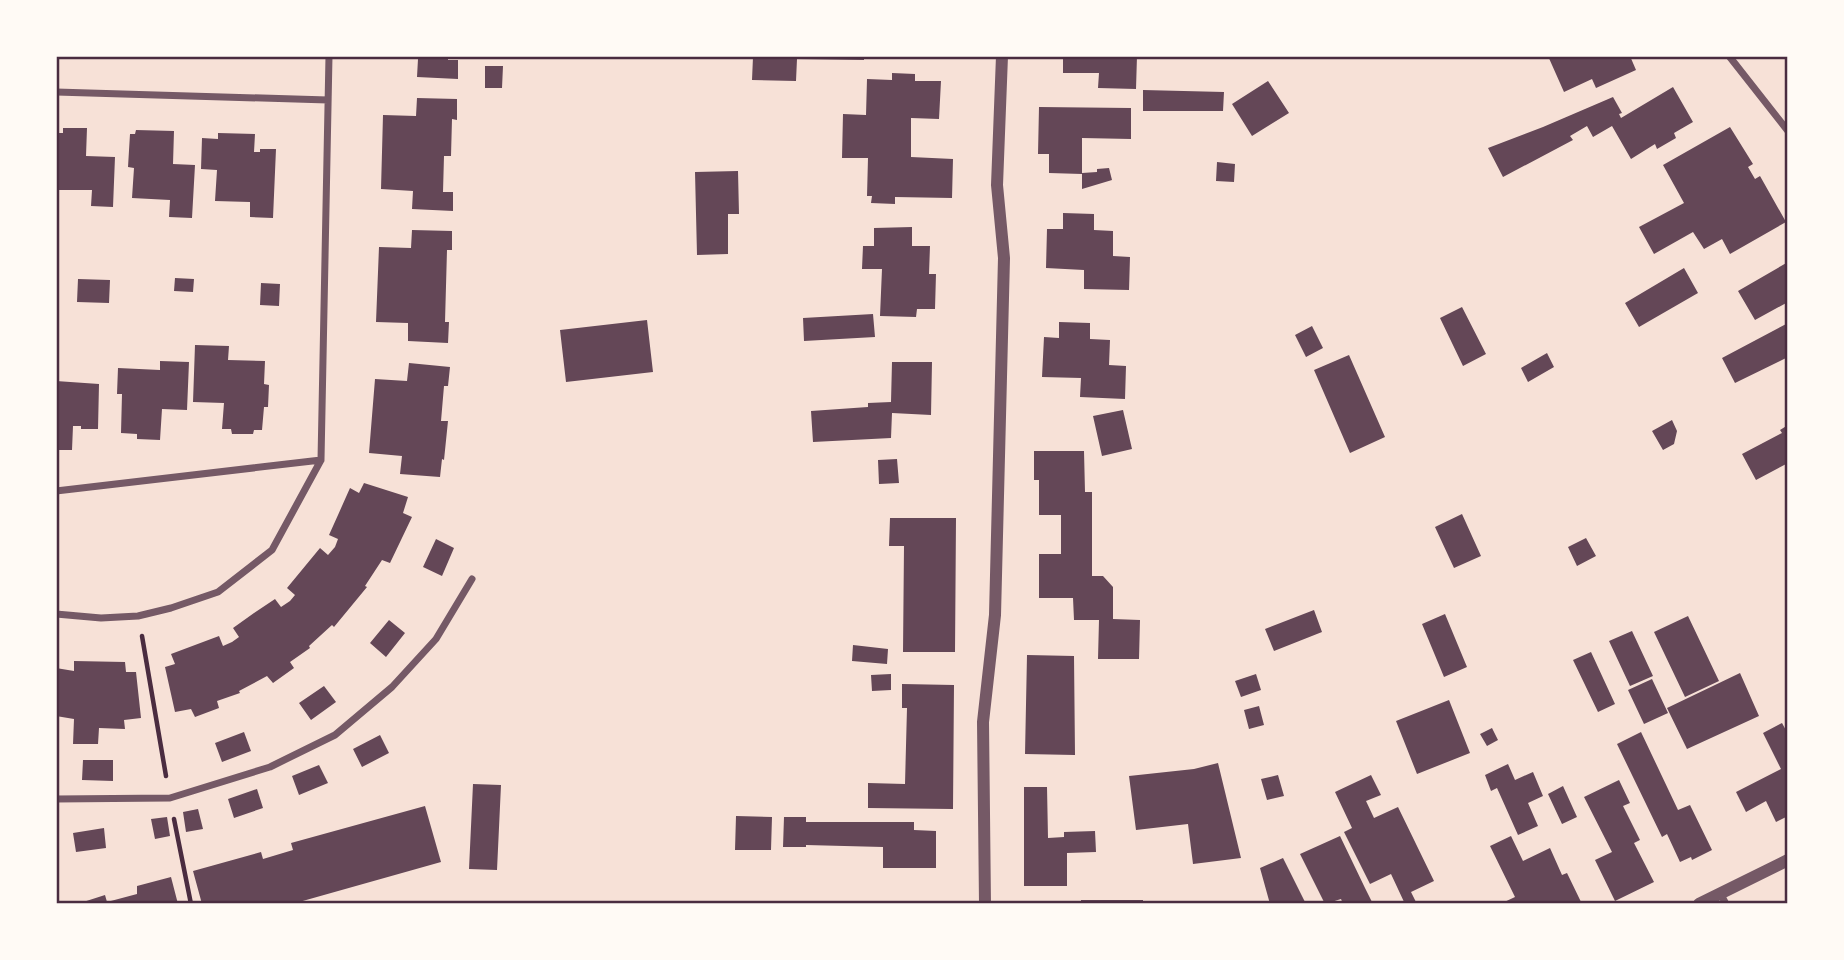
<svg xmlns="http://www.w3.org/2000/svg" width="1844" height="960" viewBox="0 0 1844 960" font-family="Arial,sans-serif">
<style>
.building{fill:#644757}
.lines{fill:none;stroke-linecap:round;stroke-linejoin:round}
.path{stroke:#4a2c40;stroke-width:4.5}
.minor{stroke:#755966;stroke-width:7}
.tertiary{stroke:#755966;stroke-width:12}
.neatline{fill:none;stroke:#4a2c40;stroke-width:2.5}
</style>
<rect width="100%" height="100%" fill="#f7e1d7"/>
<!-- building -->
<path class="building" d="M 396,56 L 448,56 L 448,60 L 458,60 L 458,79 L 417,77 L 418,59 L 396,58 Z
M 792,56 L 864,56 L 864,60 L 797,59 L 796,81 L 752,80 L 753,57 L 792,58 Z
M 1063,56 L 1137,56 L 1136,89 L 1098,88 L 1099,73 L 1063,73 Z
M 1548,56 L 1630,56 L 1636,70 L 1596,88 L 1592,79 L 1564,92 Z
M 485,66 L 503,66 L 502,88 L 485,88 Z
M 892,73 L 915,74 L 915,81 L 941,81 L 939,119 L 911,118 L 911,157 L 953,159 L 952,198 L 895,197 L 895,204 L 871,203 L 872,196 L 867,196 L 868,158 L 842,158 L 843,114 L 866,115 L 867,79 L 892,80 Z
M 1268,81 L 1289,113 L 1252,136 L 1232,104 Z
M 1673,87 L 1693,122 L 1674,133 L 1676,138 L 1657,149 L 1655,144 L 1631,159 L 1612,126 L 1593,137 L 1587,126 L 1570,136 L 1573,140 L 1503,177 L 1488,148 L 1543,127 L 1613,97 L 1622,113 L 1619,114 L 1621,118 Z
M 1143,90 L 1224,92 L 1223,111 L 1143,111 Z
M 417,98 L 457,99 L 457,120 L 452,119 L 451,156 L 444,156 L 443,192 L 453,192 L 453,211 L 412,209 L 413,191 L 381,189 L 383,115 L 416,116 Z
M 1039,107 L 1131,108 L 1131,139 L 1082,138 L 1082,173 L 1097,172 L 1097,169 L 1109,168 L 1112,180 L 1082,189 L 1082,174 L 1049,173 L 1049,154 L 1038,154 Z
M 1730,127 L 1753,164 L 1748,167 L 1755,179 L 1760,176 L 1786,222 L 1730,254 L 1722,239 L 1704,249 L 1693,232 L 1654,254 L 1639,227 L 1684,203 L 1663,165 Z
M 63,128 L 87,128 L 86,156 L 115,157 L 113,207 L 91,206 L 92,190 L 56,190 L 56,133 L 63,133 Z
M 136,130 L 174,131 L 173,164 L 195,165 L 192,218 L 169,217 L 170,200 L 132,198 L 134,168 L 128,167 L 130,134 L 135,134 Z
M 218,133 L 255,134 L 254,152 L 260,152 L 260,149 L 276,149 L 273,218 L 250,217 L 250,202 L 215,201 L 217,170 L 201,169 L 202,138 L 218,139 Z
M 1217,162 L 1235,164 L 1234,182 L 1216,181 Z
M 738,171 L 739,214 L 728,214 L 728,254 L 697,255 L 695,172 Z
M 1063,213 L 1094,214 L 1094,230 L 1113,231 L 1113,256 L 1130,257 L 1129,290 L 1084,289 L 1084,270 L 1046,268 L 1047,229 L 1063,229 Z
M 912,227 L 912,246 L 930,246 L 929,274 L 936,274 L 935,309 L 917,309 L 916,317 L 880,316 L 882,269 L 862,269 L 863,246 L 874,246 L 874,228 Z
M 412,230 L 452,231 L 452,250 L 447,250 L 445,322 L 449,322 L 448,343 L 408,341 L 408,323 L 376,322 L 379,247 L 411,248 Z
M 1788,262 L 1788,302 L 1755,320 L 1738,291 Z
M 1684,268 L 1698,293 L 1639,327 L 1625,303 Z
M 175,278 L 194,279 L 193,292 L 174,291 Z
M 78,279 L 110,280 L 109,303 L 77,302 Z
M 261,283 L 280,284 L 279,306 L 260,305 Z
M 1462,307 L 1486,354 L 1463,366 L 1440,318 Z
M 873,314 L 875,337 L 804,341 L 803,318 Z
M 647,320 L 653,372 L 566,382 L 560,330 Z
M 1059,322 L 1090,323 L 1090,339 L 1110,340 L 1109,365 L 1126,366 L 1125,399 L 1080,397 L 1081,378 L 1042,377 L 1044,337 L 1059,338 Z
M 1788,323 L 1788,357 L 1735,383 L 1722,358 Z
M 1312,326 L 1323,348 L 1306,357 L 1295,335 Z
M 195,345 L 229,346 L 228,360 L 265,361 L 264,384 L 269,385 L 268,407 L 264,407 L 262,430 L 254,430 L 253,434 L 232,434 L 231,429 L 222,429 L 224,403 L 193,402 Z
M 1547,353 L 1554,367 L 1528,382 L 1521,368 Z
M 1349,355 L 1385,437 L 1350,453 L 1314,370 Z
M 160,361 L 189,362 L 187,410 L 162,409 L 160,440 L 137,439 L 137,434 L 121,433 L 122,394 L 117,394 L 118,368 L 160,370 Z
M 892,362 L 932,362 L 931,415 L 892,413 L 891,438 L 813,442 L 811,411 L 868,407 L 868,403 L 891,402 Z
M 409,363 L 450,367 L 448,386 L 444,386 L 441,421 L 448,421 L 444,460 L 442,459 L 440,477 L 400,474 L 402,456 L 369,453 L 375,379 L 407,381 Z
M 56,381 L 99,384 L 98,429 L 81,429 L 81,426 L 73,426 L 72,450 L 56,450 Z
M 1123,410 L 1132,449 L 1102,456 L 1093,416 Z
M 1672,420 L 1677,431 L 1674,444 L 1663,450 L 1652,431 Z
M 1788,425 L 1788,463 L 1756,480 L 1742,454 L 1782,433 L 1780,430 Z
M 1034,451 L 1084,451 L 1085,492 L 1092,492 L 1092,576 L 1103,576 L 1113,587 L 1113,619 L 1140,620 L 1139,659 L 1098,659 L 1099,620 L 1074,620 L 1073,598 L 1039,598 L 1039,554 L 1061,554 L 1061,515 L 1039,515 L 1039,480 L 1034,480 Z
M 897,459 L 899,483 L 879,484 L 878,460 Z
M 364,483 L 408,497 L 403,513 L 412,517 L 390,563 L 382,560 L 365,586 L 367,587 L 334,627 L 332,625 L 309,646 L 310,648 L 290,662 L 294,668 L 273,683 L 267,676 L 239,691 L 240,693 L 217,701 L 219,708 L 195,717 L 191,709 L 175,712 L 165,667 L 175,664 L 171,654 L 219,636 L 223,646 L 232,642 L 239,637 L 233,628 L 254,613 L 275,599 L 281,607 L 290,601 L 295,595 L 287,588 L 320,548 L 328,555 L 335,547 L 338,539 L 329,535 L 338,515 L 350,488 L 359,493 Z
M 1462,514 L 1481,556 L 1454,568 L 1435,527 Z
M 890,518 L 956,518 L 955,652 L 903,652 L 904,546 L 889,546 Z
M 1586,538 L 1596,556 L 1577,566 L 1568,547 Z
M 436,539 L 454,548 L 442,576 L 423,567 Z
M 1314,610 L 1322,632 L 1274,651 L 1265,629 Z
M 1445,614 L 1467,667 L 1444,677 L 1422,624 Z
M 1688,616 L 1719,681 L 1685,697 L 1654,632 Z
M 389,620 L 405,633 L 386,657 L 370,643 Z
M 1632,631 L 1653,676 L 1630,686 L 1609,641 Z
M 853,645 L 888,649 L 887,664 L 852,661 Z
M 1591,652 L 1615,704 L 1598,712 L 1573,660 Z
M 1027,655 L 1074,656 L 1075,755 L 1025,754 Z
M 74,661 L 125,662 L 126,672 L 136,672 L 141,718 L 124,720 L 125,729 L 99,728 L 98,744 L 73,744 L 74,719 L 56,716 L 56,668 L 74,671 Z
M 1740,673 L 1759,716 L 1687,749 L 1667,708 Z
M 891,674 L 891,690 L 872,691 L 871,675 Z
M 1256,674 L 1261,690 L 1241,697 L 1235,681 Z
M 1652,679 L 1668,713 L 1644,724 L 1628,690 Z
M 902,684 L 954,685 L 953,809 L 868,808 L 868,783 L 905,784 L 907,708 L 902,708 Z
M 324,686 L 336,702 L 311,720 L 299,703 Z
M 1449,700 L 1470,753 L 1417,774 L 1396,721 Z
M 1259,706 L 1264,725 L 1249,729 L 1244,710 Z
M 1782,723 L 1788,734 L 1788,816 L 1776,822 L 1766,801 L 1746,812 L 1736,792 L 1781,769 L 1763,733 Z
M 1492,728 L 1498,740 L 1487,746 L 1480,734 Z
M 244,732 L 251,751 L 222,762 L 215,743 Z
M 1641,732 L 1678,810 L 1690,805 L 1712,850 L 1692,860 L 1691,857 L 1680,862 L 1667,834 L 1662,837 L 1617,744 Z
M 380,735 L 389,753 L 362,767 L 353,749 Z
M 83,760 L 113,760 L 113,781 L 82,780 Z
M 1218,763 L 1241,858 L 1193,864 L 1188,824 L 1136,830 L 1129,776 L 1194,769 Z
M 1508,764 L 1515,780 L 1533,772 L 1543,796 L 1528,803 L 1538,826 L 1518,835 L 1497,788 L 1491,791 L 1485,775 Z
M 319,765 L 328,783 L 299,795 L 292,776 Z
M 1278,775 L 1284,796 L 1267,800 L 1261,779 Z
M 1371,775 L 1381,795 L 1366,801 L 1374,818 L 1398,807 L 1434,881 L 1411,892 L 1417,904 L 1405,904 L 1391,874 L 1370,884 L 1344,832 L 1352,828 L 1335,792 Z
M 1619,780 L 1630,803 L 1623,806 L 1640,840 L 1634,843 L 1654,882 L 1615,901 L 1595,860 L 1612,852 L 1584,797 Z
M 473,784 L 501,785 L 497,870 L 469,869 Z
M 1563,786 L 1577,817 L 1562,824 L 1548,794 Z
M 1024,787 L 1047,787 L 1048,838 L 1064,837 L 1064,832 L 1095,831 L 1096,852 L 1067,853 L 1067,886 L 1024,886 Z
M 257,789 L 263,808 L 234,818 L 228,799 Z
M 425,806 L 441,862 L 292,904 L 202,904 L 193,871 L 261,852 L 263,859 L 293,850 L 291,843 Z
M 198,809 L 203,829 L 186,832 L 183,812 Z
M 736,816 L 772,817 L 771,850 L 735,850 Z
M 167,817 L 170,836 L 155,839 L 151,819 Z
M 784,817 L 806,817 L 806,822 L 914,822 L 914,830 L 936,831 L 936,868 L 883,868 L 883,847 L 806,845 L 806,847 L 783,847 Z
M 104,828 L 106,848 L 76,852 L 73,833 Z
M 1340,836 L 1365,888 L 1373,904 L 1343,904 L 1341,899 L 1325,904 L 1300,854 Z
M 1511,836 L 1523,861 L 1550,848 L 1562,875 L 1567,873 L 1582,904 L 1500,904 L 1515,897 L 1490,846 Z
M 1283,858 L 1306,904 L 1270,904 L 1260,868 Z
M 171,877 L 178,904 L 77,904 L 105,895 L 107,902 L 137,894 L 137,886 Z
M 1081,900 L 1143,900 L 1143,904 L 1081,904 Z"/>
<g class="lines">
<!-- path -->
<path class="path" d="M 142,636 L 166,776
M 174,819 L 191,904"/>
<!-- minor -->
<path class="minor" d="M 1729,56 L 1788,131
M 56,92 L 328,100
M 56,491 L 321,460
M 56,614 L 101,618 L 138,616 L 171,608 L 218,592 L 272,550 L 321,460 L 329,56
M 56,799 L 170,798 L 270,767 L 335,735 L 392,687 L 436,639 L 472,579
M 1720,893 L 1726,904"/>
<!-- tertiary -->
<path class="tertiary" d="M 985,904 L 983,722 L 995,615 L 1004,258 L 997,185 L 1002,56
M 1699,904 L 1788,860"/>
</g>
<!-- border -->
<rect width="1844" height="960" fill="none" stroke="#fffaf5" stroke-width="116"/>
<rect x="58" y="58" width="1728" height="844" class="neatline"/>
</svg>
